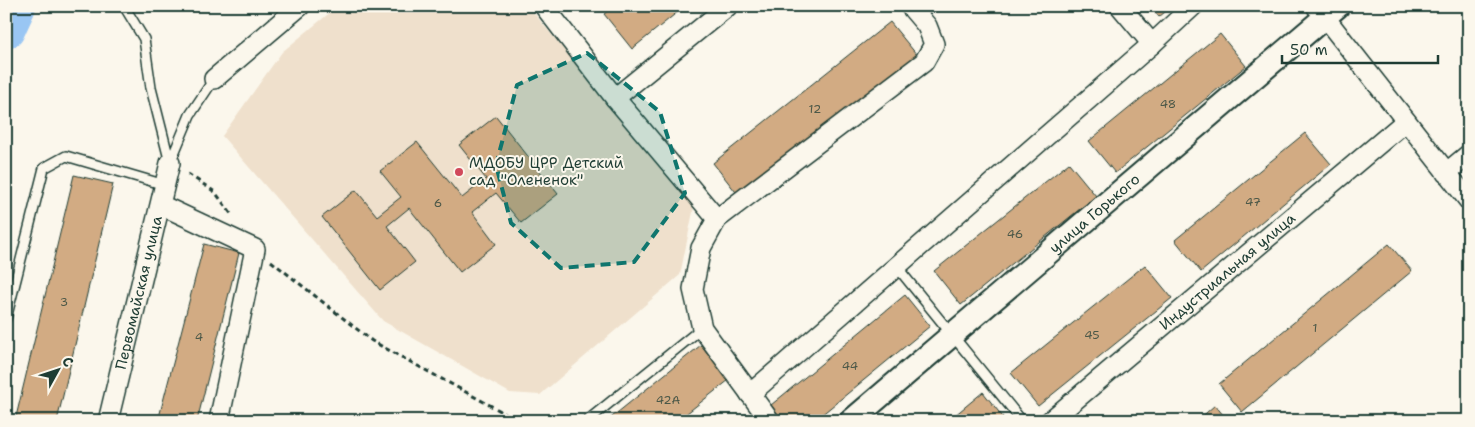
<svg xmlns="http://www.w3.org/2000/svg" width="1475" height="427" viewBox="0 0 1475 427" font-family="'Shantell Sans',sans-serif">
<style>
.built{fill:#efe0cc}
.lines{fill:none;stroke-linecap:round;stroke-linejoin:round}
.river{stroke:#99c6f3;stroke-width:38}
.building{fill:#d2ab83;stroke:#1f3d34}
.service-casing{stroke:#1f3d34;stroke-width:12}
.minor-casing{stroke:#1f3d34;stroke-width:22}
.tertiary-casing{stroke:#1f3d34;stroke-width:26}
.path{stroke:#1f3d34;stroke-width:3;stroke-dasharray:5 4;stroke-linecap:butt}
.service{stroke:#fbf7ec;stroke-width:9}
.minor{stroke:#fbf7ec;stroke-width:19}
.tertiary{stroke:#fbf7ec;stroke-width:22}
.marked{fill:#0f766e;fill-opacity:0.2;stroke:#0f766e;stroke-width:4;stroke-dasharray:10 6;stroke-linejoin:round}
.poi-dot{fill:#d1495b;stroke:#fbf7ec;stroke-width:2}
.labels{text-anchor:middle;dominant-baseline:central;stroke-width:4;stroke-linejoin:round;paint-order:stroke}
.number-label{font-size:12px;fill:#4c5848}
.poi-label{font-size:15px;fill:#1f3d34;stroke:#fbf7ec;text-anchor:start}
.street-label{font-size:15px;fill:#1f3d34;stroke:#fbf7ec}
</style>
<rect width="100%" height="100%" fill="#fbf7ec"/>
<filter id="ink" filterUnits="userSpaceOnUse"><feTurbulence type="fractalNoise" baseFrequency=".02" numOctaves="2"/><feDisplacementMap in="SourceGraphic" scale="10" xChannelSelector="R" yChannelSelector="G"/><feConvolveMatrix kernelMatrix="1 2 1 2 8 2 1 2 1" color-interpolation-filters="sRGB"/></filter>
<g filter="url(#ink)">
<!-- built -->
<path class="built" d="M 338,6 L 528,6 L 694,207 L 680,275 L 540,395 L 510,393 L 383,321 L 222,136 L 282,52 Z"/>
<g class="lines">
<!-- river -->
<path class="river" d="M 6,30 L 17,6"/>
</g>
<!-- building -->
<path class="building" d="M 614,6 L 685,6 L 632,49 L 604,14 Z
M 1150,6 L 1172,6 L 1159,17 Z
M 890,22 L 917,55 L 739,196 L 713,163 Z
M 1220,34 L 1246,66 L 1115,173 L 1089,141 Z
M 496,116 L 558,194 L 521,223 L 496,193 L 472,212 L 496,244 L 460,272 L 409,208 L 387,226 L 415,262 L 380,290 L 322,217 L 356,190 L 377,216 L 401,197 L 380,171 L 417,142 L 462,198 L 486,179 L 459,145 Z
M 1305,133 L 1331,164 L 1201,272 L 1175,240 Z
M 1069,163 L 1096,196 L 961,305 L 934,271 Z
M 74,175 L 113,184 L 57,421 L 15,421 Z
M 204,244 L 239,253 L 197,421 L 158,421 Z
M 1389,244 L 1412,271 L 1242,412 L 1219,384 Z
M 1145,265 L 1172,298 L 1038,406 L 1011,373 Z
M 905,295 L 930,326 L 814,421 L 783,421 L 771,405 Z
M 701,345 L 729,380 L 677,421 L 607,421 Z
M 983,392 L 1006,421 L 948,421 Z
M 1215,405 L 1228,421 L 1197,421 Z"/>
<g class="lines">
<defs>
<path id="service" d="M 124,6 L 144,39 L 151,88 L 170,163
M 170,163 L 190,115 L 214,79
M 897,267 L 1022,421
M 6,319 L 44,168 L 66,156 L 165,185
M 587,421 L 702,328"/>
<g id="minor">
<path d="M 544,6 L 615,98 L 717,219 L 701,248 L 693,289 L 702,328 L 770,421"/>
<path d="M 1120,6 L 1152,44 L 1193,6"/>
<path d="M 1316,6 L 1469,201"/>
<path d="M 214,79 L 300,6"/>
<path d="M 615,98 L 728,6"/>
<path d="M 1446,173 L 1469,154"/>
<path d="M 161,205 L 255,249 L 219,421"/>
<path d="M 717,219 L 924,62 L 934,44 L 927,26 L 910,6"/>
<path d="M 750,394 L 1152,44"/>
<path id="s1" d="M 108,421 L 170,163"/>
<path id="s2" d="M 1050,421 L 1406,121"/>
</g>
<g id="tertiary">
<path id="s3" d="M 851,421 L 1338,6"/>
</g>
</defs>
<!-- service casing -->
<use href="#service" class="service-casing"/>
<!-- minor casing -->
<use href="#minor" class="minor-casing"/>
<!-- tertiary casing -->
<use href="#tertiary" class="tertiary-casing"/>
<!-- path -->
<path class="path" d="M 188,174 L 215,192 L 232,215
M 271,261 L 372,341 L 519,421"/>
<!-- service -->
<use href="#service" class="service"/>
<!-- minor -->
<use href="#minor" class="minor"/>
<!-- tertiary -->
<use href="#tertiary" class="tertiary"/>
</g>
</g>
<!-- marked area -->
<path class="marked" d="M 587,53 L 660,112 L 685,193 L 634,262 L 561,268 L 511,223 L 496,165 L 517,85 Z"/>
<!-- markers -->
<circle class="poi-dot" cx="459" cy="172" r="5"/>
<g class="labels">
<!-- number labels -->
<g class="number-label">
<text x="1168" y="104">48</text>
<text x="815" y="109">12</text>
<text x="1253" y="202">47</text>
<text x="438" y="203">6</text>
<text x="1015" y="234">46</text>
<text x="64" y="302">3</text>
<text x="1315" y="328">1</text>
<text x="1092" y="335">45</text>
<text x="199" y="337">4</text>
<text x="850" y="366">44</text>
<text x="668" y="400">42А</text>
</g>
<!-- poi labels -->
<g class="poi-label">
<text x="469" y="163">МДОБУ ЦРР Детский<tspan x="469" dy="17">сад "Олененок"</tspan></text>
</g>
<!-- street labels -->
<g class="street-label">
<text stroke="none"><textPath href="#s3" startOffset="320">улица Горького</textPath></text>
<text stroke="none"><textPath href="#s2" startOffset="232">Индустриальная улица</textPath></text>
<text stroke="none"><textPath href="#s1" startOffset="132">Первомайская улица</textPath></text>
</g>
</g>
<!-- margin -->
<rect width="1475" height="427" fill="none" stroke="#fbf7ec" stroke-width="25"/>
<rect x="12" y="12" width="1450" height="402" fill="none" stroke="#1f3d34" stroke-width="2" filter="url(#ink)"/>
<!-- north arrow -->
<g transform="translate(58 370) rotate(50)" stroke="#fbf7ec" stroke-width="4" paint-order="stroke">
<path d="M0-4L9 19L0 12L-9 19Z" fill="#1f3d34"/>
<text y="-8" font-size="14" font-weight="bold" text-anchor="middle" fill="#1f3d34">С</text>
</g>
<!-- scale -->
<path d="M1282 55v8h156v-8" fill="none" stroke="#1f3d34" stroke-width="2.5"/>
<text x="1290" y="55" font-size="15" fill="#1f3d34" stroke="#fbf7ec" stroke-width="4" paint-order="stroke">50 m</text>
</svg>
